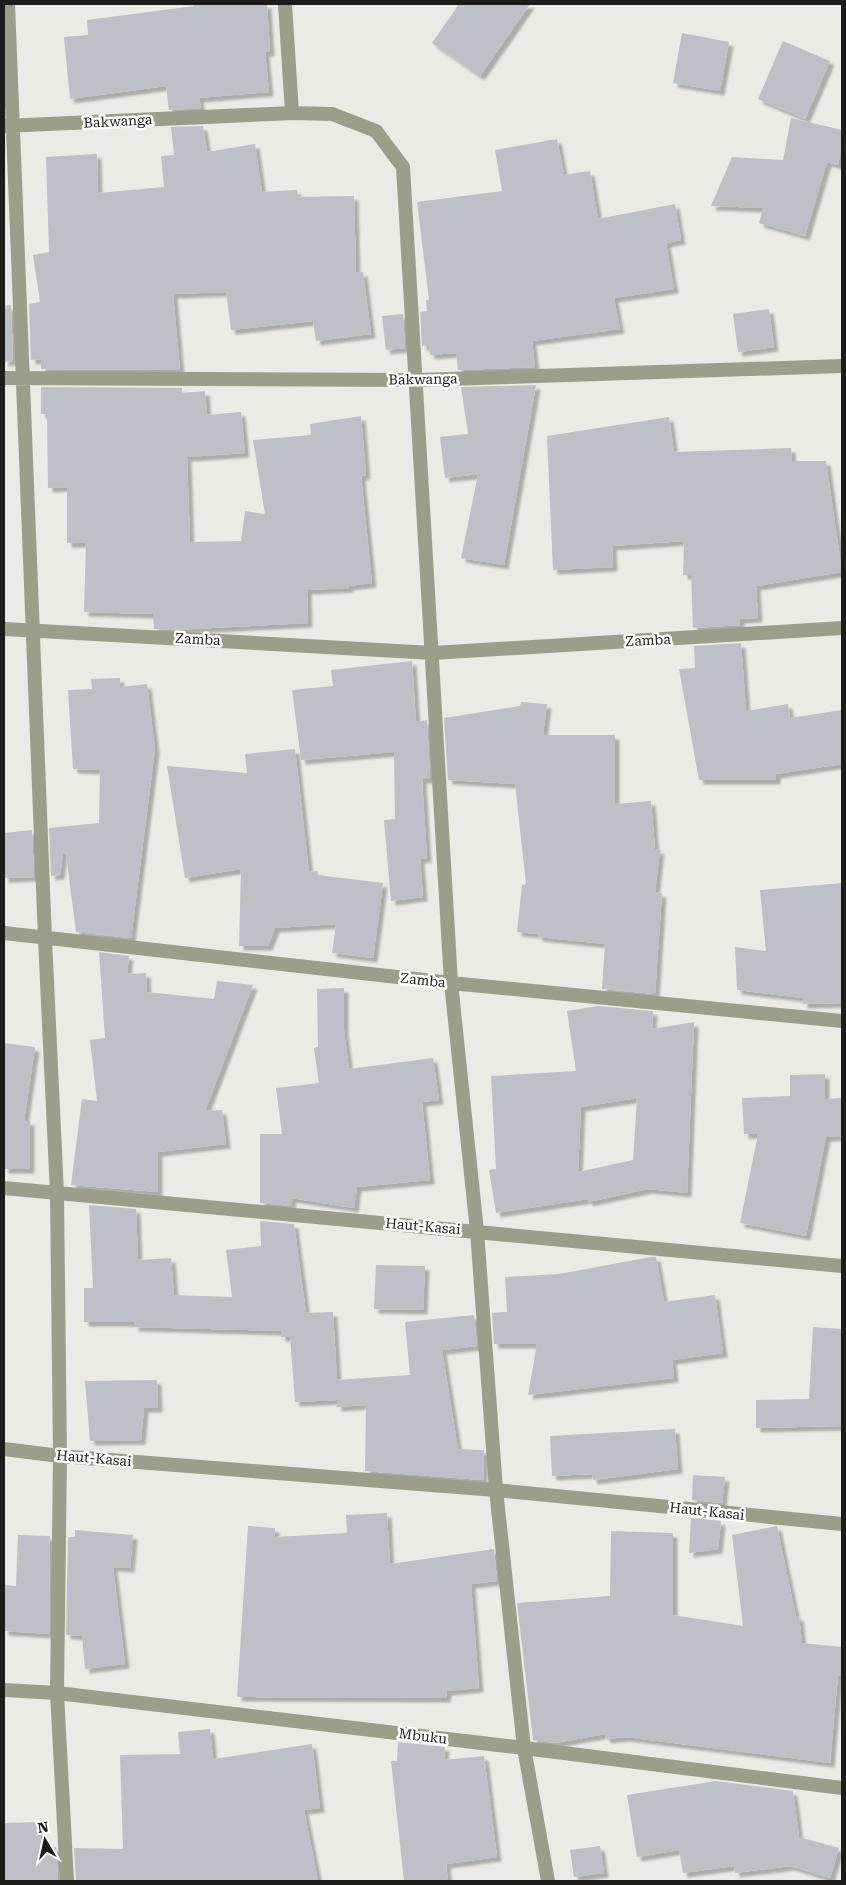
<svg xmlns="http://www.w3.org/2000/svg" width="846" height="1885" viewBox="0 0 846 1885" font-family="'Roboto Serif',serif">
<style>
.building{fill:#bdc0c6;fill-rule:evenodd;filter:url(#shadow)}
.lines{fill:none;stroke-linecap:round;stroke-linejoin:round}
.minor{stroke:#9b9f8a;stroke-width:14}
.labels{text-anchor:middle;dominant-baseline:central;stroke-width:5;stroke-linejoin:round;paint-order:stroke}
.street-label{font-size:14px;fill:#1c1c1a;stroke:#fffffe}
</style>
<defs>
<filter id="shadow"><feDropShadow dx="4.5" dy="4.5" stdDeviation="1" flood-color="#0004"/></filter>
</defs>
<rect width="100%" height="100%" fill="#eaebe5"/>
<!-- building -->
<path class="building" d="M 194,4 L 267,4 L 270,52 L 265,52 L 269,92 L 199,98 L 201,108 L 169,110 L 166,86 L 70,99 L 64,37 L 88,35 L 87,20 L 194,6 Z
M 459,4 L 530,4 L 480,76 L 432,43 Z
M 682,33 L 729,42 L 720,91 L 673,83 Z
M 783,41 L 830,61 L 805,119 L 758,99 Z
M 791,118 L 842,130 L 842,146 L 838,165 L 827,162 L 805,236 L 759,223 L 763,208 L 711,206 L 732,157 L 783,160 Z
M 203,126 L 207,152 L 255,144 L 262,192 L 297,190 L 298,197 L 354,196 L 356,273 L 363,272 L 371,334 L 316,341 L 313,321 L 231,330 L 226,292 L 173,294 L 180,370 L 41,369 L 41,359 L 31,360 L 29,304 L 40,302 L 33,255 L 49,252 L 46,157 L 97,154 L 98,193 L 164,187 L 161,156 L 174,155 L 171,127 Z
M 557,139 L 564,175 L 590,171 L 598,219 L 675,204 L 681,240 L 666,243 L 674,289 L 614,298 L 620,329 L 532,341 L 535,367 L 458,370 L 456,353 L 430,355 L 429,346 L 422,346 L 420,312 L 427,311 L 426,300 L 429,300 L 417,202 L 502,191 L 495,150 Z
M 11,305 L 13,361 L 4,362 L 4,306 Z
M 769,309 L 774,347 L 738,352 L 733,314 Z
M 403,314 L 405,348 L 386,350 L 382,316 Z
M 536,385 L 504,565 L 461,558 L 478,474 L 445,478 L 440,437 L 468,434 L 461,387 Z
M 41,387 L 182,388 L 182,393 L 205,391 L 207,415 L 241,412 L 245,453 L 187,457 L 190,542 L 241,541 L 245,511 L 265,514 L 253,440 L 311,435 L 310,424 L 361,416 L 366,475 L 361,476 L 372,583 L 349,586 L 349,588 L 307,590 L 308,623 L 173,630 L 154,629 L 153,614 L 84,612 L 86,543 L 67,543 L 67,487 L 48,488 L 47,414 L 41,414 Z
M 669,417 L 674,452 L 791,448 L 792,461 L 826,461 L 842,572 L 756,586 L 758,618 L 740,619 L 740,625 L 693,628 L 691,575 L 683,575 L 684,541 L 612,546 L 613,567 L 553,570 L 547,436 Z
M 741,643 L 746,711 L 788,704 L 790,718 L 842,710 L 842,764 L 776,774 L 776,780 L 699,780 L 679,669 L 695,668 L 694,646 Z
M 412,661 L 416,722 L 427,720 L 430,779 L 422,779 L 427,858 L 420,859 L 423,897 L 391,901 L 384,820 L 395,819 L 394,752 L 301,760 L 292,690 L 333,686 L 331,670 Z
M 120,678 L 120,687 L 147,684 L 155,749 L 131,938 L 76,932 L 66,854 L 63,854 L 60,875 L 51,876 L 49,828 L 99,823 L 100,770 L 73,769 L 68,690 L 92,689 L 91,679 Z
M 521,702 L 547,704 L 543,735 L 615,735 L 615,804 L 651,801 L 655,849 L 660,850 L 655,892 L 662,893 L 655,994 L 602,989 L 605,944 L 538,937 L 538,934 L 517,932 L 522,885 L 526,884 L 515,784 L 448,780 L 444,718 L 520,706 Z
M 295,749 L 309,872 L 318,871 L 318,875 L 383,883 L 373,958 L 332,953 L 336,924 L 275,928 L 268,946 L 239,946 L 241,869 L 185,878 L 167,766 L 247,773 L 245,754 Z
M 32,830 L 34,877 L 4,878 L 4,833 Z
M 842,883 L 842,1003 L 803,1004 L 803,998 L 737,990 L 735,947 L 766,951 L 760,890 Z
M 99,952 L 129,956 L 127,974 L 146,973 L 147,992 L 214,999 L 217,981 L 253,985 L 205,1111 L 222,1110 L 226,1144 L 158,1152 L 158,1192 L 71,1185 L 82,1099 L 97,1101 L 90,1040 L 105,1038 Z
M 344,988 L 344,1031 L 349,1069 L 433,1058 L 439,1100 L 422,1102 L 430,1180 L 357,1187 L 354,1208 L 291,1198 L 292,1206 L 260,1203 L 260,1134 L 282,1134 L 276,1088 L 319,1083 L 314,1048 L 318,1047 L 317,989 Z
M 598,1006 L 653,1011 L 652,1029 L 694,1022 L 687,1193 L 648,1189 L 588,1202 L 588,1199 L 496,1213 L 489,1170 L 496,1169 L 491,1076 L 576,1071 L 567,1011 ZM 637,1098 L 633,1160 L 578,1172 L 581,1107 Z
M 4,1043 L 35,1047 L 24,1121 L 30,1121 L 30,1169 L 4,1169 Z
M 825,1074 L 825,1099 L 842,1098 L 842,1136 L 826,1137 L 806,1236 L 740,1223 L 758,1134 L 744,1134 L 742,1098 L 790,1096 L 790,1075 Z
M 89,1205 L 136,1209 L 138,1260 L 171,1258 L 174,1295 L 232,1297 L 226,1250 L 261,1246 L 260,1221 L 294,1224 L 306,1313 L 333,1312 L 337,1380 L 410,1375 L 405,1322 L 474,1315 L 477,1346 L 442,1350 L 458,1449 L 484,1450 L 483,1480 L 365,1471 L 366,1405 L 337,1407 L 337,1400 L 295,1402 L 290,1337 L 281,1337 L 281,1331 L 134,1327 L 134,1322 L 84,1322 L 84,1288 L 93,1288 Z
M 651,1257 L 656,1257 L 664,1302 L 715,1295 L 723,1353 L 672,1360 L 674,1378 L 528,1395 L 537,1344 L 494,1344 L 492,1313 L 507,1312 L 505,1277 L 559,1274 Z
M 376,1265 L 425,1266 L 423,1310 L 374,1309 Z
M 813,1327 L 842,1329 L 842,1426 L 756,1428 L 756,1400 L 809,1399 Z
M 157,1380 L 158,1408 L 144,1408 L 141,1440 L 90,1441 L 85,1381 Z
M 675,1429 L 678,1469 L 593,1480 L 592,1474 L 552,1476 L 550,1436 Z
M 693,1475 L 725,1477 L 722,1503 L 692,1500 Z
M 387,1513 L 390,1564 L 494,1549 L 497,1581 L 471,1584 L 479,1688 L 447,1691 L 446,1698 L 237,1697 L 248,1526 L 275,1528 L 275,1537 L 347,1533 L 346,1515 Z
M 691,1518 L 721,1521 L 718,1549 L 689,1553 Z
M 777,1526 L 796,1617 L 799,1616 L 802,1643 L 842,1647 L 842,1676 L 838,1675 L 830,1763 L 626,1737 L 606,1739 L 605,1734 L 555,1743 L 533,1740 L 517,1603 L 610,1596 L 611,1531 L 673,1533 L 673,1615 L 743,1626 L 732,1535 Z
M 75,1530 L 133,1535 L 130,1568 L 113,1567 L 125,1664 L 85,1669 L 82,1636 L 66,1635 L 68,1537 L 75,1537 Z
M 18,1535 L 50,1536 L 49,1634 L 4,1631 L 4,1585 L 16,1586 Z
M 210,1729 L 213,1759 L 312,1744 L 320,1808 L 304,1810 L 318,1881 L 76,1881 L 74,1848 L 123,1849 L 120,1755 L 180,1754 L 178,1732 Z
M 398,1742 L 445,1747 L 444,1760 L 484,1756 L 497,1857 L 446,1864 L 448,1881 L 404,1881 L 391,1761 L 397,1761 Z
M 716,1781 L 793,1791 L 799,1837 L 839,1848 L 830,1878 L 790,1866 L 735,1873 L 734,1866 L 683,1873 L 679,1850 L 637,1857 L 627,1795 Z
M 40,1822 L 41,1847 L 56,1847 L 58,1881 L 4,1881 L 4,1823 Z
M 600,1846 L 604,1873 L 574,1877 L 570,1850 Z"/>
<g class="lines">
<!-- minor -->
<path class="minor" d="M 8,4 L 45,939 L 57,1194 L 60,1456 L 57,1693 L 67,1881
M 285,4 L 292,113 L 332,114 L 376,131 L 403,167 L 451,983 L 477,1231 L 496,1490 L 524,1748 L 548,1881
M 4,126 L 292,113
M 4,378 L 416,380 L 842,366
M 4,629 L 433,653 L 842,628
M 4,933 L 451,983 L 842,1021
M 4,1188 L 842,1266
M 4,1449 L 60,1456 L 496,1490 L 842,1524
M 4,1690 L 57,1693 L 524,1748 L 842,1788"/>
</g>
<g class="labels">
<!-- street labels -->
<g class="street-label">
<text transform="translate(118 121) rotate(-3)">Bakwanga</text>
<text transform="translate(423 379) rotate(-1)">Bakwanga</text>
<text transform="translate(198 639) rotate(3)">Zamba</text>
<text transform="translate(648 640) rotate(-3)">Zamba</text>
<text transform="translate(423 980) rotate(6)">Zamba</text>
<text transform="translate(423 1226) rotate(5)">Haut-Kasai</text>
<text transform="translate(94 1458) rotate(5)">Haut-Kasai</text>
<text transform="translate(707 1511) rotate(6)">Haut-Kasai</text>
<text transform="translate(423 1736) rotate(7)">Mbuku</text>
</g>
</g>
<!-- border -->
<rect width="846" height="1885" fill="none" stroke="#1c1c1a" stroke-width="10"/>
<!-- north arrow -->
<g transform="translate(45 1840) rotate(351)" stroke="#fffffe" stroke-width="4" paint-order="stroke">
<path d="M0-4L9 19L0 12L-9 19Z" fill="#1c1c1a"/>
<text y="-8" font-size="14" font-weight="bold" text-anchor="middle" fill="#1c1c1a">N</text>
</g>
</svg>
